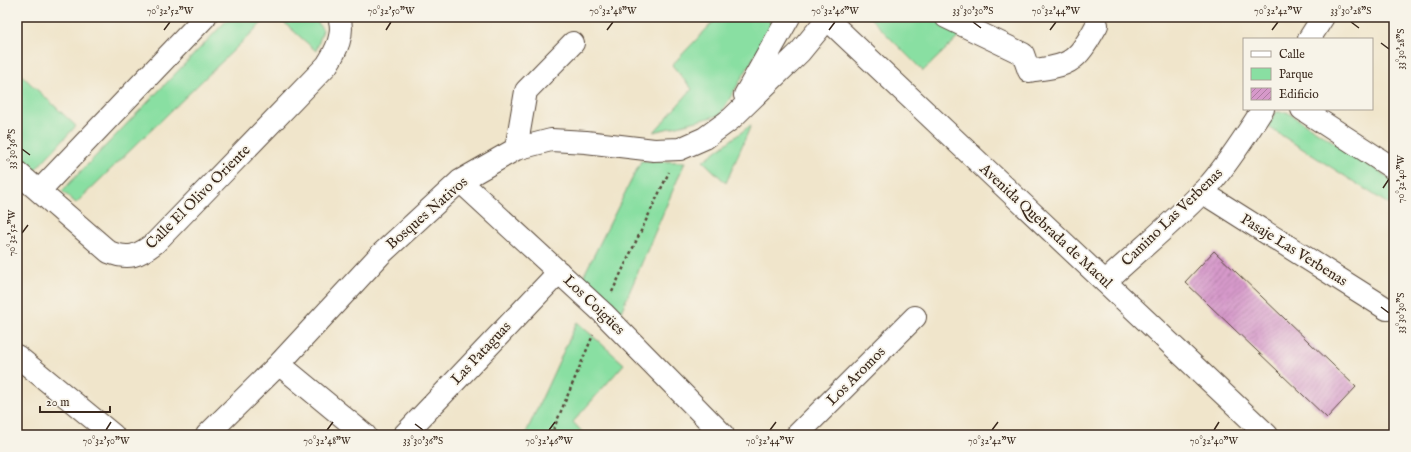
<svg xmlns="http://www.w3.org/2000/svg" width="1411" height="452" viewBox="0 0 1411 452" font-family="'IM FELL English',serif">
<style>
.green{fill:#89dfa2;stroke:#628460}
.building{fill:url(#building-hatch)}
.lines{fill:none;stroke-linecap:round;stroke-linejoin:round}
.minor-casing{stroke:#564638;stroke-width:24}
.path{stroke:#564638;stroke-width:2.5;stroke-dasharray:3 3;stroke-linecap:butt}
.minor{stroke:#fff;stroke-width:22}
.ticks{fill:none;stroke:#3b2a1e;stroke-width:1.5}
.labels{text-anchor:middle;dominant-baseline:central;stroke-width:3.5;stroke-linejoin:round;paint-order:stroke}
.street-label{font-size:15px;fill:#3b2a1e;stroke:#f7f3e8}
.neatline{fill:none;stroke:#3b2a1e;stroke-width:1.5}
.ticks-label{font-size:10px;text-anchor:middle;fill:#3b2a1e}
</style>
<defs>
<pattern id="building-hatch" width="6" height="6" patternUnits="userSpaceOnUse"><rect width="6" height="6" fill="#d699ca"/><path d="M-1 1l2-2M0 6l6-6M5 7l2-2" fill="none" stroke="#af7da3"/></pattern>
</defs>
<rect width="100%" height="100%" fill="#f7f3e8"/>
<filter id="ink" filterUnits="userSpaceOnUse"><feTurbulence type="fractalNoise" baseFrequency=".025" numOctaves="2"/><feDisplacementMap in="SourceGraphic" scale="8" xChannelSelector="R" yChannelSelector="G"/><feConvolveMatrix kernelMatrix="1 2 1 2 8 2 1 2 1" color-interpolation-filters="sRGB"/></filter>
<filter id="wash" filterUnits="userSpaceOnUse"><feTurbulence type="fractalNoise" baseFrequency=".012" numOctaves="4" result="noise"/><feDisplacementMap in="SourceGraphic" scale="16" xChannelSelector="R" yChannelSelector="G"/><feGaussianBlur stdDeviation="0.9" result="paint"/><feColorMatrix in="noise" values="0 0 0 0 0 0 0 0 0 0 0 0 0 0 0 0 0 1.4 0 .05"/><feComposite in="paint" operator="in"/></filter>
<g filter="url(#wash)">
<rect width="100%" height="100%" fill="#f0e5cb"/>
<!-- green -->
<path class="green" d="M 230,17 L 268,17 L 76,203 L 62,191 Z
M 278,17 L 314,17 L 323,30 L 316,51 Z
M 718,17 L 766,17 L 773,25 L 720,115 L 654,132 L 692,89 L 672,65 Z
M 869,17 L 926,17 L 964,32 L 923,71 Z
M 17,71 L 76,126 L 32,173 L 17,158 Z
M 1276,112 L 1287,112 L 1394,181 L 1394,205 L 1393,207 L 1267,126 Z
M 751,125 L 726,183 L 703,161 Z
M 641,161 L 685,162 L 620,314 L 583,277 Z
M 577,322 L 624,364 L 573,422 L 585,435 L 525,435 Z"/>
<g id="blocks">
<!-- building -->
<path class="building" d="M 1214,251 L 1356,387 L 1327,418 L 1185,282 Z"/>
</g>
</g>
<g filter="url(#ink)">
<use href="#blocks" fill-opacity="0" stroke="#564638" stroke-width="1"/>
<g class="lines">
<defs>
<path id="minor" d="M 825,17 L 1267,435
M 946,17 L 1023,54 L 1029,71 C 1045,68 1064,68 1076,56 C 1085,48 1091,35 1097,25
M 1309,39 L 1323,17
M 745,95 L 789,17
M 1302,109 L 1394,169
M 516,149 L 526,91 L 573,43
M 17,172 L 109,252 C 129,260 138,256 155,243 L 327,65 C 336,51 345,34 339,17
M 460,181 L 603,313 L 723,435
M 39,191 L 205,17
M 1202,192 L 1387,309
M 1105,282 C 1140,249 1178,219 1210,184 C 1230,161 1246,135 1263,109
M 17,356 L 113,435
M 279,364 L 365,435
M 207,435 L 279,364 L 380,255 L 460,181 L 516,149 L 551,140 L 586,142 L 654,150 L 680,149 L 705,138 L 731,119 L 800,52 L 827,19
M 404,435 L 559,272
M 797,435 L 915,317"/>
</defs>
<!-- minor casing -->
<use href="#minor" class="minor-casing"/>
<!-- path -->
<path class="path" d="M 612,292 L 669,172
M 551,435 L 593,335"/>
<!-- minor -->
<use href="#minor" class="minor"/>
</g>
</g>
<!-- ticks -->
<path class="ticks" d="M 973,22 L 981,28M 1351,22 L 1359,28M 164,30 L 170,22M 386,30 L 391,22M 607,30 L 613,22M 829,30 L 835,22M 1050,30 L 1056,22M 1272,30 L 1278,22M 1381,43 L 1389,49M 22,149 L 30,155M 1383,188 L 1389,179M 22,233 L 28,225M 1381,307 L 1389,313M 415,424 L 423,430M 106,430 L 111,422M 327,430 L 333,422M 549,430 L 555,422M 770,430 L 776,422M 992,430 L 998,422M 1214,430 L 1219,422"/>
<g class="labels">
<!-- street labels -->
<g class="street-label">
<text transform="translate(198 197) rotate(-45)">Calle El Olivo Oriente</text>
<text transform="translate(427 213) rotate(-41)">Bosques Nativos</text>
<text transform="translate(1172 217) rotate(-44)">Camino Las Verbenas</text>
<text transform="translate(1046 226) rotate(43)">Avenida Quebrada de Macul</text>
<text transform="translate(1294 250) rotate(32)">Pasaje Las Verbenas</text>
<text transform="translate(594 305) rotate(44)">Los Coigües</text>
<text transform="translate(481 353) rotate(-47)">Las Pataguas</text>
<text transform="translate(856 376) rotate(-45)">Los Aromos</text>
</g>
</g>
<!-- margin -->
<rect width="1411" height="452" fill="none" stroke="#f7f3e8" stroke-width="44"/>
<!-- legend -->
<rect x="1243" y="38" width="130" height="72" fill="#f7f3e8" stroke="#aca397"/>
<rect x="1251" y="51" width="20" height="6" fill="#ffffff" stroke="#aca397"/>
<text x="1279" y="58" font-size="12" fill="#3b2a1e">Calle</text>
<rect x="1251" y="68" width="20" height="12" fill="#89dfa2" stroke="#aca397"/>
<text x="1279" y="78" font-size="12" fill="#3b2a1e">Parque</text>
<rect x="1251" y="88" width="20" height="12" fill="url(#building-hatch)" stroke="#aca397"/>
<text x="1279" y="98" font-size="12" fill="#3b2a1e">Edificio</text>
<!-- scale -->
<path d="M40 406v6h70v-6" fill="none" stroke="#3b2a1e" stroke-width="2"/>
<text x="46" y="406" font-size="12" fill="#3b2a1e" stroke="#f7f3e8" stroke-width="3" paint-order="stroke">20 m</text>
<rect x="22" y="22" width="1367" height="408" class="neatline"/>
<g class="ticks-label">
<text x="170" y="14">70°32'52"W</text>
<text x="391" y="14">70°32'50"W</text>
<text x="613" y="14">70°32'48"W</text>
<text x="835" y="14">70°32'46"W</text>
<text x="973" y="14">33°30'30"S</text>
<text x="1056" y="14">70°32'44"W</text>
<text x="1278" y="14">70°32'42"W</text>
<text x="1351" y="14">33°30'28"S</text>
<text transform="translate(1400 49) rotate(-90)" y="4">33°30'28"S</text>
<text transform="translate(11 149) rotate(-90)" y="4">33°30'36"S</text>
<text transform="translate(1400 179) rotate(-90)" y="4">70°32'40"W</text>
<text transform="translate(11 233) rotate(-90)" y="4">70°32'52"W</text>
<text transform="translate(1400 313) rotate(-90)" y="4">33°30'30"S</text>
<text x="106" y="444">70°32'50"W</text>
<text x="327" y="444">70°32'48"W</text>
<text x="423" y="444">33°30'36"S</text>
<text x="549" y="444">70°32'46"W</text>
<text x="770" y="444">70°32'44"W</text>
<text x="992" y="444">70°32'42"W</text>
<text x="1214" y="444">70°32'40"W</text>
</g>
</svg>
